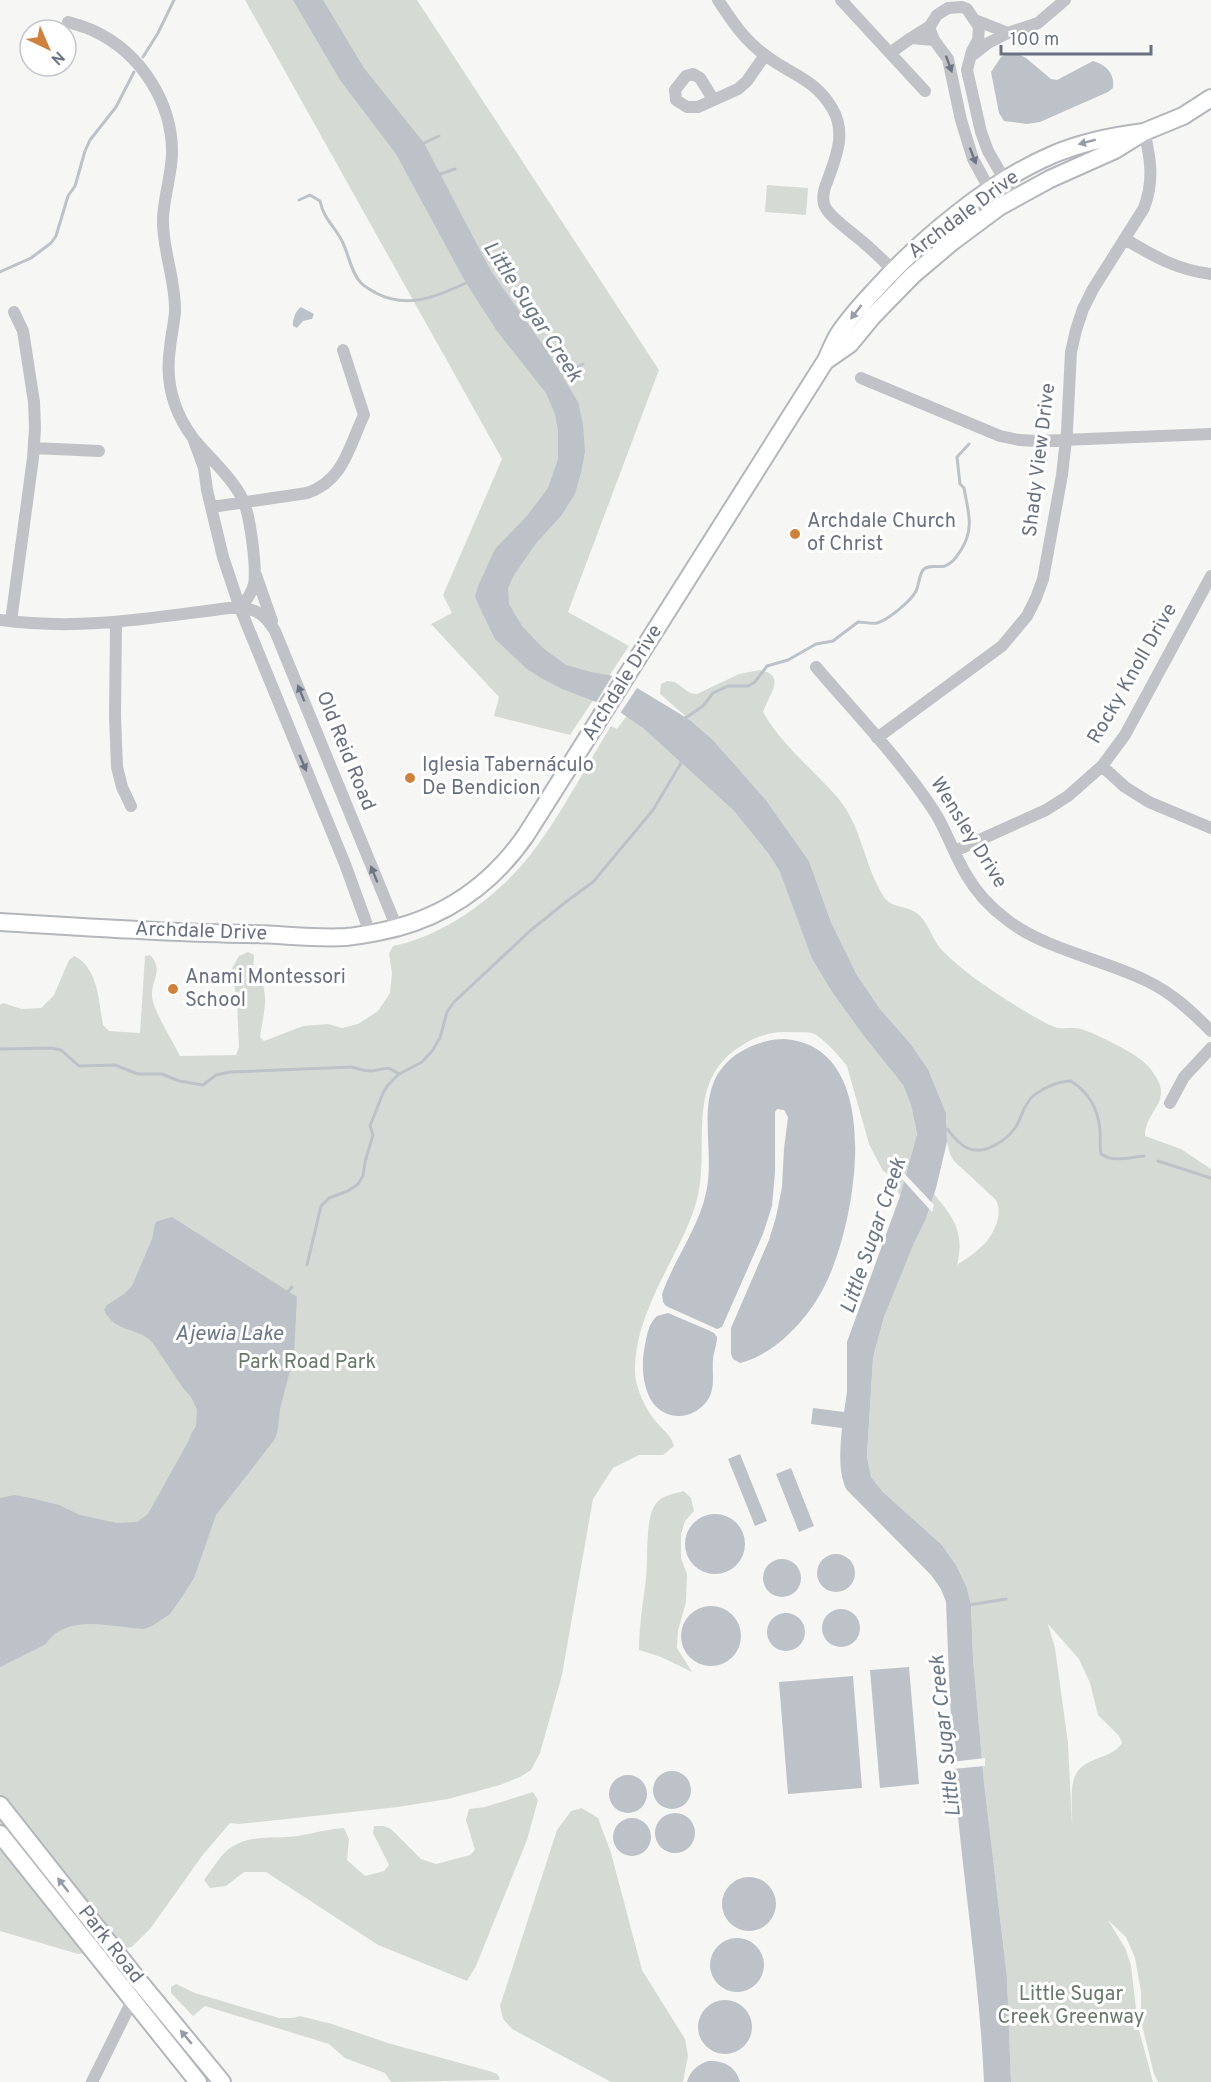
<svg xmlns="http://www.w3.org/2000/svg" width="1211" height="2082" viewBox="0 0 1211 2082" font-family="Overpass,sans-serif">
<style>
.green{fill:#d5dbd4;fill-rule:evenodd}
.water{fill:#bcc2c8}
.pier{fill:#f6f7f4}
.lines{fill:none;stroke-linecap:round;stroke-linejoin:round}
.stream{stroke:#bcc2c8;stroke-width:3}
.secondary-casing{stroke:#b3b6bb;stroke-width:20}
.street{stroke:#c0c2c7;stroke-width:12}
.secondary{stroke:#fff;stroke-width:16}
.oneway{fill:#6d7584}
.oneway2{fill:#969ca7}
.poi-dot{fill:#ce823d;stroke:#fff;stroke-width:2}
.labels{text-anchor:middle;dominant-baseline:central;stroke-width:6;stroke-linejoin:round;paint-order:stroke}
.street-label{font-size:20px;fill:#697181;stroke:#fff}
.poi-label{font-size:20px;fill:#697181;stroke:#fff;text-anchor:start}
.park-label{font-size:20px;fill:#677968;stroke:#fff}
.water-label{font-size:21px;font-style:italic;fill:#6a7785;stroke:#fff}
</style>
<rect width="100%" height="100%" fill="#f6f7f4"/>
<!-- green -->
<path class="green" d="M 245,0 L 417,0 L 659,370 L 568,612 L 629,646 L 570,735 L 494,716 L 499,697 L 431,624 L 452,613 L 443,595 L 502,459 Z
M 767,185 L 808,188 L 806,215 L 765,212 Z
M 760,670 C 788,675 768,696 763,712 C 782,746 813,769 838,798 C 862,826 864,866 884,897 C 892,909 909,905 919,915 C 929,924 932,939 941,949 C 963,973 1006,1000 1033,1016 C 1040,1020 1050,1026 1058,1028 C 1066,1029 1074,1027 1081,1029 C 1097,1034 1138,1054 1148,1066 C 1179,1102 1145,1107 1145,1136 L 1181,1149 L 1211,1169 L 1211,2082 L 1158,2082 L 1154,2074 L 1141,2021 L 1141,1992 L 1135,1958 L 1126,1937 L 1108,1920 L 1125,1948 L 1131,1965 L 1138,2026 L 1153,2082 L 1011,2082 L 1007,1977 L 984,1782 L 973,1658 L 971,1605 L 967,1588 L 956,1565 L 942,1545 L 883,1492 L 871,1477 L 867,1456 L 873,1358 L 884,1317 L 914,1242 L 926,1219 L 934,1194 C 954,1218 965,1233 957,1265 C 965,1259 974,1254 981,1247 C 993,1237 1005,1212 995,1199 L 954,1161 L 950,1154 L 947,1142 L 946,1113 L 928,1069 L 910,1043 L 880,1009 L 857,975 L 831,922 L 809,861 L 766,800 L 713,740 L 660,694 L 661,684 L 667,681 L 675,682 L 690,693 L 697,694 L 739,674 ZM 1048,1624 L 1079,1659 L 1090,1683 L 1098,1715 L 1119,1736 L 1122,1743 C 1111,1760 1084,1756 1075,1776 C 1069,1790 1073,1810 1072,1824 L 1068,1743 L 1055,1648 Z
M 628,714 L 733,810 L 768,853 L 780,872 L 788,891 L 812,959 L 832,992 L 863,1035 L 903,1085 L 911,1105 L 917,1134 L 900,1196 L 889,1175 L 883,1171 L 869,1144 L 847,1066 C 842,1059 822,1037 814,1034 C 808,1031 795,1033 787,1032 C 772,1031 756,1037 744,1044 C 679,1082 715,1152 694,1210 C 675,1263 635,1312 635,1371 C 635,1388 647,1412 658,1424 C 665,1432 671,1435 674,1446 L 663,1455 L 639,1455 L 613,1468 L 593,1499 L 562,1675 L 540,1753 L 531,1770 L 520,1777 L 500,1785 L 448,1799 L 398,1807 L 239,1824 L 230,1823 L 202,1856 L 150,1929 L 132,1947 L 78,1954 L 0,1931 L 0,1005 L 3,1003 L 22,1009 L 41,1008 L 54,995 L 69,960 L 74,956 C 98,967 99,1002 103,1025 L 109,1031 L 140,1033 L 145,956 L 150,955 C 164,970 152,978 152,995 C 152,1009 173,1041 180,1056 L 236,1055 L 239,1047 L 237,1004 L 232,968 L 239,956 L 248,952 L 254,955 L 253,971 C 273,988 263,1014 260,1037 L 264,1041 L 303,1026 L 328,1024 L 342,1028 L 358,1024 L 378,1011 L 390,993 L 392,973 L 389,954 L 393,946 C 446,935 498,896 531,854 C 561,815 585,768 611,726 L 617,729 Z
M 684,1491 L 691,1498 L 694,1511 L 685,1521 L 681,1534 L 681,1558 L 687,1574 L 686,1602 L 678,1631 L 677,1648 L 692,1672 L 661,1657 L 639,1650 C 639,1626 643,1603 646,1579 C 648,1561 645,1519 655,1505 C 661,1495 674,1494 684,1491 Z
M 533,1792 L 538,1800 L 527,1840 L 476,1966 L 467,1981 L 378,1945 L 266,1872 L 244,1872 L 226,1886 L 210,1888 L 204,1880 C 211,1871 221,1854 230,1848 C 251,1834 274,1839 298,1836 C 313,1833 329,1829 344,1828 L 349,1839 L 347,1860 L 365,1876 L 384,1871 L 389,1865 L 373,1833 L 374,1826 L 384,1826 L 391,1829 L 421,1859 L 436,1864 L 470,1855 L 475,1850 L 466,1820 L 469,1809 L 485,1807 Z
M 582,1808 L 598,1818 L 611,1853 L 642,1970 L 685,2039 L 688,2056 L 683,2082 L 611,2082 L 512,2029 L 503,2019 L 500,2006 L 557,1830 L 571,1811 Z
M 176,1984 L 195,1993 L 279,2018 L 293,2018 L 300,2016 L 332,2024 L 388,2043 L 489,2071 L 497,2074 L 500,2079 L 499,2080 L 391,2082 L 385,2073 L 345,2058 L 329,2044 L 205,2006 L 193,2016 L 171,1993 L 171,1987 Z"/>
<!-- water -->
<path class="water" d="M 293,0 L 323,0 L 364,68 L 424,143 L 491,271 L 548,352 L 578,402 L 583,424 L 585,452 L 581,473 L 575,494 L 561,516 L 537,542 L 514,575 L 508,588 L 509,604 L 522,626 L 543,648 L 566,665 L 591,672 L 619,677 L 690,720 L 713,740 L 766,800 L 809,861 L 831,922 L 857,975 L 880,1009 L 910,1043 L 928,1069 L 946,1113 L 947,1142 L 936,1188 L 926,1219 L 914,1243 L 884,1317 L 873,1358 L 867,1456 L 871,1477 L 883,1492 L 942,1545 L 956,1565 L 967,1588 L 971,1605 L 973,1658 L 984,1782 L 1007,1977 L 1011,2082 L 984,2082 C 980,1993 967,1906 958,1817 C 951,1746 949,1674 946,1602 L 941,1589 L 931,1575 L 846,1489 C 838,1470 840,1449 842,1428 L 811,1424 L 813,1408 L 844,1412 L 847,1392 L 847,1342 L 900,1196 L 917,1134 L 911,1105 L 903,1085 L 863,1035 L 832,992 L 812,959 L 780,872 L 768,853 L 733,810 L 643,728 L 617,710 L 562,689 L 541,678 L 527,669 L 495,639 L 478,604 L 475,596 L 479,584 L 495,549 L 526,517 L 548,488 L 558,459 L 558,431 L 555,414 L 546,393 L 497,331 L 466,283 L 396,154 L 340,80 Z
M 1008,53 L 1018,54 L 1026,58 L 1051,79 L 1057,80 L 1093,61 C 1106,65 1115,73 1113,88 L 1108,92 L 1040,122 L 1027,124 L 1004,121 L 999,113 L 991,72 L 1001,57 Z
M 301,307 L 314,314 L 312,319 L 303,321 L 297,328 L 293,326 C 292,320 296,310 301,307 Z
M 784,1039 C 888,1046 856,1225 825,1285 C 809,1318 776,1354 740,1363 L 733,1359 L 731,1354 L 731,1328 L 769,1240 L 776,1217 L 782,1187 L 784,1149 L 788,1117 L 784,1110 L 777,1109 L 775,1112 L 775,1172 L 772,1206 L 763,1234 L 722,1327 L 717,1329 L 666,1306 L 663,1302 L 662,1294 C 674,1260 698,1229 706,1193 C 717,1146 689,1087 737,1054 C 751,1045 767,1039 784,1039 Z
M 172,1217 L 297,1297 L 294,1355 L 280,1409 L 278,1429 L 275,1439 L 216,1515 L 194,1578 L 182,1597 L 170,1614 L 152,1626 L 144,1629 C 112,1628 68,1612 46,1644 L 0,1667 L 0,1498 L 14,1495 L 31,1498 L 59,1505 L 80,1515 L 117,1523 L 137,1522 L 148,1514 L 189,1440 L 191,1434 L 196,1426 L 197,1410 L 191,1397 L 183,1388 L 153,1343 C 138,1326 115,1334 104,1310 L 107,1305 L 124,1294 L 132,1286 L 152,1239 L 155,1223 L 158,1221 Z
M 668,1313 L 708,1330 L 714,1333 L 717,1337 C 717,1344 714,1352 713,1359 C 712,1372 715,1384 710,1396 C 699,1418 669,1424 653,1403 C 642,1387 641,1363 645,1345 C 647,1334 649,1323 657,1316 Z
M 740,1454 L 767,1521 L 755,1526 L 728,1459 Z
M 791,1468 L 814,1526 L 799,1532 L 776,1474 Z
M685 1544a30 30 0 1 1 60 0a30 30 0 1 1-60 0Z
M817 1573a19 19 0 1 1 38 0a19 19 0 1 1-38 0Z
M763 1578a19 19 0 1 1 38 0a19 19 0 1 1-38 0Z
M681 1636a30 30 0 1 1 60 0a30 30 0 1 1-60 0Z
M822 1628a19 19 0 1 1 38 0a19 19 0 1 1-38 0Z
M767 1632a19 19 0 1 1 38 0a19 19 0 1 1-38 0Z
M 909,1667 L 919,1784 L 880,1788 L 870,1670 Z
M 853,1676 L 862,1788 L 788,1794 L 779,1682 Z
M653 1790a19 19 0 1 1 38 0a19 19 0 1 1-38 0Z
M609 1794a19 19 0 1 1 38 0a19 19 0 1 1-38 0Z
M655 1833a20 20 0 1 1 40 0a20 20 0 1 1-40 0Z
M613 1837a19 19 0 1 1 38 0a19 19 0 1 1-38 0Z
M722 1904a27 27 0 1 1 54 0a27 27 0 1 1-54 0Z
M710 1965a27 27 0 1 1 54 0a27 27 0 1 1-54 0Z
M698 2027a27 27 0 1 1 54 0a27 27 0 1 1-54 0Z
M 708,2061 C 723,2060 736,2066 740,2082 L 687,2082 C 690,2071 697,2065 708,2061 Z"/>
<!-- pier -->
<path class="pier" d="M 614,673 L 620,674 L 639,685 L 619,715 L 595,704 Z
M 903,1172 L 934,1205 L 932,1212 L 902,1179 Z
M 985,1758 L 985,1766 L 952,1769 L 951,1762 Z"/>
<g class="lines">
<!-- stream -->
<path class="stream" d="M 143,57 L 158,33 L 174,0
M 422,144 L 439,136
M 437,175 L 455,169
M 299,200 L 310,195 L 320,201 C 324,220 334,225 342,241 C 349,254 350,271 361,283 C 365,287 371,290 376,293 C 408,310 438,296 468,282
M 0,272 L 31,258 L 51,243 L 56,236 L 68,196 L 75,186 L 85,151 L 90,140 L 116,107 L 134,72
M 560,375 L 583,364
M 684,719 L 703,706 L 713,693 L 728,686 L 748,686 L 755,682 L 767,666 L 788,660 L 816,644 L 833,641 L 858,622 C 864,622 871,624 877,623 C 888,620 911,601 916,591 C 919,585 919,575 923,570 C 928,564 939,568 945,566 C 954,562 956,557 961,550 C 975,528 968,512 964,488 L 960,484 L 957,457 L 969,444
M 0,1049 L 51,1048 L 61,1050 L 79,1066 L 115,1065 L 138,1074 L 162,1074 L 179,1081 L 203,1085 L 216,1075 L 230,1072 L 352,1067 C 358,1069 365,1071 372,1071 C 386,1069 386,1065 399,1074
M 947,1129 C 953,1136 959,1144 967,1148 C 983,1156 1006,1141 1015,1128 C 1022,1118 1023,1105 1033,1096 C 1044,1088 1058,1081 1071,1081 C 1089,1093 1098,1108 1100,1130 C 1101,1138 1099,1145 1101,1154 C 1114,1163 1129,1157 1144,1156
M 1158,1161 L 1211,1178
M 307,1265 L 321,1206 L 329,1198 L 348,1191 L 358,1184 L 363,1176 L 365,1162 L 373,1135 L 370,1126 L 383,1093 L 388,1085 L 399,1074 L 422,1062 L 432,1051 L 440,1038 L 447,1012 L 454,1002 L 531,930 L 567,901 L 593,882 L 653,810 L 681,763 L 681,759
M 287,1293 L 292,1287
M 969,1605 L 1006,1599"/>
<defs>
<path id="secondary" d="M 827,360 L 850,344 L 873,316 L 913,275 L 952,242 L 999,207 L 1050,179 L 1115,150 L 1144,132 L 1183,116 L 1211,98
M 0,922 C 82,927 164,933 246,934 C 279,934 313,939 346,937 C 357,936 368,934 378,932 C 440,920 490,887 526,835 L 826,360 C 830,352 833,343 838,335 C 848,319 862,304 875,290 C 921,239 989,182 1052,155 C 1082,142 1112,136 1144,132
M 0,1805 L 138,1980 L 222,2082
M 0,1834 L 198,2082"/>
</defs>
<!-- secondary casing -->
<use href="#secondary" class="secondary-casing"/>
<!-- street -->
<path class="street" d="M 718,0 C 732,21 744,40 765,55 C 791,75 814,78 832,108 C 847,133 836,157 827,182 C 824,189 822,196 824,204 C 827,216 853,233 863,242 C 878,255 892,269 905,283
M 841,0 L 925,91
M 68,22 C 77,25 86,27 94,31 C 141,53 173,103 172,155 C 171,176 164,197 163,218 C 162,250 176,280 175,312 C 174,324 171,336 170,348 C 165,381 173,411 193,438
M 930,26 L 911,38 L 934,40
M 1008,33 L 1038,23 L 1065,0
M 890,53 L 911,38
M 974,54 L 988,43 L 1008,33 L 975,20
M 713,99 L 700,78 L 693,74 L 686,76 L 675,90 L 676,100 L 687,107 L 698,107 L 738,89 L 747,81 L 765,55
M 999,207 L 973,159 L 961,120 L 948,59 L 934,40 L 930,30 L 930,26 L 937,15 L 948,8 L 962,7 L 967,9 L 979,27 L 978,40 L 972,51 L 967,70 L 981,132 L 988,151 L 1015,198
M 1125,239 C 1153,256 1177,270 1211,274
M 861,378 L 1000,436 L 1019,440 L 1037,441 L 1211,434
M 193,438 C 209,458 232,477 243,500 C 250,515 257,568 254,584 C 252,593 246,601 240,608 L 223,557 L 207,490 L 204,468 Z
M 34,448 L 99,451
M 212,507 L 307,493 C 344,481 349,446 364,415 L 343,350
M 256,575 L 272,621
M 0,620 C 81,631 149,618 229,608 L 240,608
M 11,621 L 33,458 L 35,428 L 34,402 L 23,331 L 14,312
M 116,623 L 115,716 L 117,767 L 122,787 L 131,806
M 816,667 C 856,714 900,759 934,811 C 947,831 954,855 967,876 C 977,893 990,907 1006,919 C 1041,948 1105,960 1147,981 C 1172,993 1191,1011 1211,1031
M 877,738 L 1002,646 L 1027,616 L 1036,598 L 1043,579 L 1062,475 L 1067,431 L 1071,352 L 1076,330 L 1083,309 L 1093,289 L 1144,208 C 1154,181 1151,159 1144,132
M 1102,766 L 1125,787 L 1149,802 L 1211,828
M 955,851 L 1046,810 L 1068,796 L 1102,766 L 1125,735 L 1211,576
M 370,933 L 345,864 L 240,608 C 258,609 266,616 275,631 L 397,928
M 1170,1103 L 1184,1077 L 1211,1048
M 92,2082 L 128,2009 L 138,1980"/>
<!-- secondary -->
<use href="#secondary" class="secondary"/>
</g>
<!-- one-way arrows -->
<defs><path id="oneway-solid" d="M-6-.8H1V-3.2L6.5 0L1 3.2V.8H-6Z" transform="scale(1.5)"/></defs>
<g class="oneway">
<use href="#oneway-solid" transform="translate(949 64) rotate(70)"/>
<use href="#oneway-solid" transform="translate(973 156) rotate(69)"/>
<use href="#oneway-solid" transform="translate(301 693) rotate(-112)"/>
<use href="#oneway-solid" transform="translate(303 763) rotate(67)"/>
<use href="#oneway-solid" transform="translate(374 874) rotate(-112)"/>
</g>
<g class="oneway2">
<use href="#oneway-solid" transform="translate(1087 142) rotate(165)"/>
<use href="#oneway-solid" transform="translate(856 312) rotate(128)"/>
<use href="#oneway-solid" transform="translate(63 1885) rotate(-128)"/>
<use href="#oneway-solid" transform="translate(186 2037) rotate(-130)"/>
</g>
<!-- markers -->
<g class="poi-dot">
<circle cx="795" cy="534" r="6"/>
<circle cx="410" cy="778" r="6"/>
<circle cx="173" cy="989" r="6"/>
</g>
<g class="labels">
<!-- street labels -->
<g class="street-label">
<text transform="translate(964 215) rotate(-37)">Archdale Drive</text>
<text transform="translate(1040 460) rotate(-83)">Shady View Drive</text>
<text transform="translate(1133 674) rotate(-60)">Rocky Knoll Drive</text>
<text transform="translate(623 683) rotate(-58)">Archdale Drive</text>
<text transform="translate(345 751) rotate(68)">Old Reid Road</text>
<text transform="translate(968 833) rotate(58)">Wensley Drive</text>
<text transform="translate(201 932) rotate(2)">Archdale Drive</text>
<text transform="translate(110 1945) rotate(52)">Park Road</text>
</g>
<!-- poi labels -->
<g class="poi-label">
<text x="807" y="522">Archdale Church<tspan x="807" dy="23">of Christ</tspan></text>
<text x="422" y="766">Iglesia Tabernáculo<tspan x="422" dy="23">De Bendicion</tspan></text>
<text x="185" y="978">Anami Montessori<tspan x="185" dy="23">School</tspan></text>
</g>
<!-- park labels -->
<g class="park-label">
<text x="307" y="1363">Park Road Park</text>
<text x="1071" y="1995">Little Sugar<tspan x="1071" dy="23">Creek Greenway</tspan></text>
</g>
<!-- water labels -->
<g class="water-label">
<text transform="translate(532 312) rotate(57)">Little Sugar Creek</text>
<text transform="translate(874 1236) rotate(-71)">Little Sugar Creek</text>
<text x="229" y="1334">Ajewia Lake</text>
<text transform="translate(946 1736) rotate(-96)">Little Sugar Creek</text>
</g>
</g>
<!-- north arrow -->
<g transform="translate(48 48) rotate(136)"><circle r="28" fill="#ffffff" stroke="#c3c6cd" stroke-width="1.5"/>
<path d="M0-4.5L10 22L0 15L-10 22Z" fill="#ce823d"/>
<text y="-9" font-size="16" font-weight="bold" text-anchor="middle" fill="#697181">N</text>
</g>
<!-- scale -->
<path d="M1001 45v9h150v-9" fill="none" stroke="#697181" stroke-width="3"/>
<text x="1010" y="45" font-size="18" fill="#697181" stroke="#ffffff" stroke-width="4.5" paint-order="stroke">100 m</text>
</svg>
